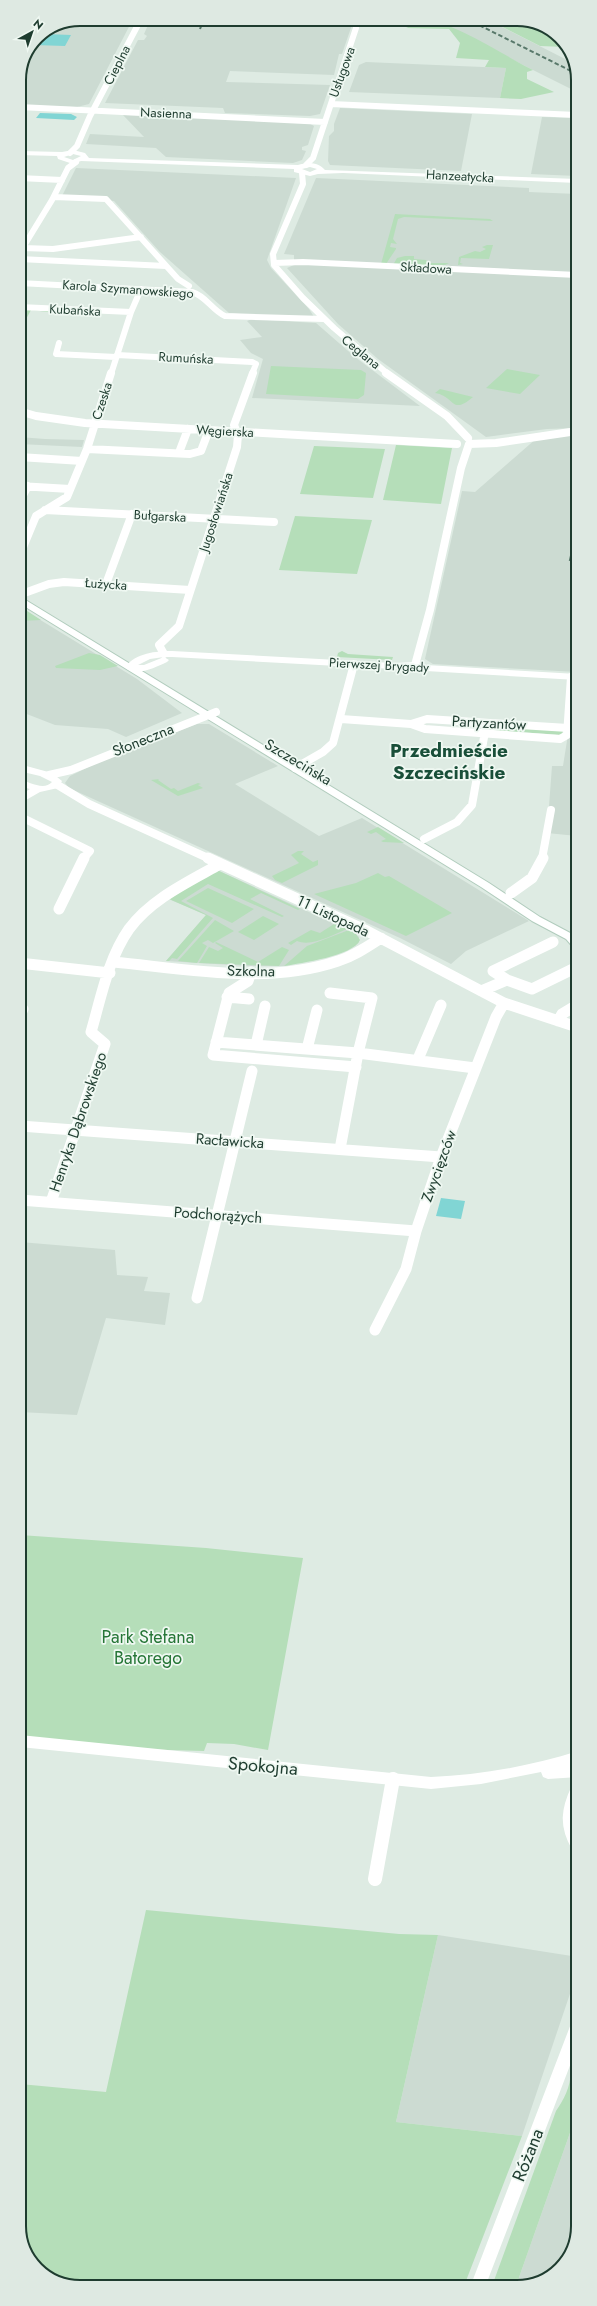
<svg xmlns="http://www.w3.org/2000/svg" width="597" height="2306" viewBox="0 0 597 2306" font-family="Jost,sans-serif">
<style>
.built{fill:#ccdbd2}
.green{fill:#b5deb9}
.water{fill:#81d5d4}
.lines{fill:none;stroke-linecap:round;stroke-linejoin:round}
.secondary-casing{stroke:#b1ccbd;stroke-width:2}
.minor-far3{stroke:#fff;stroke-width:6}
.minor-far2{stroke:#fff;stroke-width:8}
.minor-far1{stroke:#fff;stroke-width:11}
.minor{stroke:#fff;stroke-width:14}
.tertiary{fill:#fff;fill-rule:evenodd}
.secondary{fill:#fff;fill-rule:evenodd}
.rail-far1{stroke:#58786a;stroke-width:2;stroke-dasharray:4.5 2.5;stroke-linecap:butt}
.rail{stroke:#58786a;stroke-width:2.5;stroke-dasharray:6 3;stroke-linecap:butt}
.labels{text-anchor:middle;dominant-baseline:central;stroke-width:3.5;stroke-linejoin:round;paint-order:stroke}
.far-street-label{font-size:13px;fill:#1e3c2f;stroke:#eff8f2}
.street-label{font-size:15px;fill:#1e3c2f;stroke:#eff8f2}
.near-park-label{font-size:18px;fill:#267637;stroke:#eff8f2}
.near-street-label{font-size:18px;fill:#1e3c2f;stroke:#eff8f2}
.district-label{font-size:19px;font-weight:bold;fill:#194f39;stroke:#eff8f2}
.rim{fill:none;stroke:#1e3c2f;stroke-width:2}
</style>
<rect width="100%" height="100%" fill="#deebe3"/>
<!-- built -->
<path class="built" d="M 81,19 L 133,19 L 89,104 L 77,107 L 19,105 L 19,80 L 37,37 Z
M 148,19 L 354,19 L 342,54 L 339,54 L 334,75 L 230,71 L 226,82 L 330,85 L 320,114 L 310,116 L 225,113 L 223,108 L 105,103 L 138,40 L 144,40 L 147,36 L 144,34 L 149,23 L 147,23 Z
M 431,19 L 487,19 L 492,22 L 575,64 L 577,69 L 577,92 Z
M 366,62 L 506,68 L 500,98 L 349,92 L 359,65 Z
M 340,108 L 472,114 L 461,171 L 330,165 L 328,161 L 329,136 L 334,131 L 334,124 Z
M 123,115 L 307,122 L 314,126 L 308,145 L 302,147 L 302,150 L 306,151 L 302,160 L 293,163 L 166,157 L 156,148 L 86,144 L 90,134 L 144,137 Z
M 542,117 L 577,118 L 577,176 L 531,174 Z
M 76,168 L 296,178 L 267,260 L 271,268 L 309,309 L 316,320 L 229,313 L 160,252 L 114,201 L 62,196 Z
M 316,178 L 529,188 L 529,192 L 577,194 L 577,428 L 547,429 L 486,437 L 378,359 L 338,324 L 287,268 L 294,265 L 294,255 L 284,254 Z
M 252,319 L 316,323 L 355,357 L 420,406 L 252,398 L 263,359 L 251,353 L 240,340 L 262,337 L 247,321 Z
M 577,434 L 577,672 L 433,664 L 425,659 L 462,491 L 475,492 L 537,438 Z
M 19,437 L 45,439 L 84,440 L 82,447 L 19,444 Z
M 24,610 L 137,679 L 182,713 L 126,737 L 108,729 L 55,725 L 19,711 L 19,614 Z
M 577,678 L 577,836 L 547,833 L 552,766 L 563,766 Z
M 197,724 L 209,724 L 278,766 L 235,784 L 319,836 L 362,818 L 529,921 L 466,951 L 451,964 L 400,938 L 69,788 L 65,783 L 70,776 L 103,760 Z
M 219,871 L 353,932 L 359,937 L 359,942 L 355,946 L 334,955 L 284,966 L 248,966 L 166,961 L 206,915 L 171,900 Z
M 20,1242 L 115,1250 L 117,1275 L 148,1277 L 144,1291 L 170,1293 L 165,1325 L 106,1318 L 77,1415 L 20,1412 Z
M 438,1935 L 578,1957 L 578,1970 L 522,2136 L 396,2122 Z
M 578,2110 L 578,2226 L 563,2266 L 528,2286 L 516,2286 Z"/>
<!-- green -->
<path class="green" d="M 422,19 C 447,19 501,53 525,66 L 533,70 L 527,72 L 527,79 L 554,92 L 521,99 L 500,98 L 506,68 L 485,67 L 489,60 L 456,58 L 460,43 L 449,29 L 406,28 L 423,21 Z
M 487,19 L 524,20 L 560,37 L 565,47 L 540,46 Z
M 395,214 L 490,219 L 493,221 L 404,217 L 398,219 L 393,239 L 397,244 L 391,243 L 390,247 L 396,248 L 396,249 L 386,264 L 381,264 Z
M 487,245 L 493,245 L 489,259 L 461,258 L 460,263 L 463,264 L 458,265 L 459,257 L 475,251 L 480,252 L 486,249 L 482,247 Z
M 405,256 L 414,256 L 414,259 L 426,260 L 428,263 L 449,263 L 445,265 L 393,265 L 397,258 Z
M 19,309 L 48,310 L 48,312 L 31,310 L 19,332 Z
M 271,366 L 361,370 L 366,373 L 364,395 L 358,399 L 266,394 Z
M 507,369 L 540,375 L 520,394 L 486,388 Z
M 440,389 L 473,397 C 451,416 455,396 435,393 Z
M 396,445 L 452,448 L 441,504 L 383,500 Z
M 314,446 L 385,449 L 373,498 L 300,494 Z
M 295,516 L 372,520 L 357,574 L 279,570 Z
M 19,609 L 24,609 L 41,620 L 19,621 Z
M 342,651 L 348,654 L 393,657 L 392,660 L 337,657 L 338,653 Z
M 89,653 L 100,655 L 118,666 L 100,670 L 56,668 L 55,666 Z
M 490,726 L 563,730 L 562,735 L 489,730 Z
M 159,779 L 158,780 L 171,789 L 174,788 L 178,791 L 198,783 L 201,784 L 198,785 L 203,788 L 178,796 L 151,780 Z
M 378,827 L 404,843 L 383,842 L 381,841 L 386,839 L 376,832 L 371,834 L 367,832 Z
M 298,851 L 304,851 L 301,854 L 313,862 L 318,860 L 318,865 L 282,883 L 275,880 L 272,876 L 299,863 L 291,855 Z
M 217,870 L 300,909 L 298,910 L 261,893 L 250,899 L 284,916 L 282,917 L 208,884 L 181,901 L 213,918 L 177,959 L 172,958 L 169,961 L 166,961 L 206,915 L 169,899 Z
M 378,873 L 385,877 L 389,876 L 452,913 L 406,936 L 314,894 L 356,883 Z
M 208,888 L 254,909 L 232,923 L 186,901 Z
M 263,916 L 279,924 L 254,940 L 238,932 Z
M 215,920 L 234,931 L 213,943 L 208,940 L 202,943 L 207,946 L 197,963 L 178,961 Z
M 334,924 L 347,929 C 332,935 312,947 297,941 L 291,945 L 288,943 L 311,930 L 320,933 Z
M 349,930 L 356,934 L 360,940 C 353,956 301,963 284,966 L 307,946 Z
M 216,942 L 258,962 L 282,947 L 289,950 L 279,966 L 199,963 L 209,947 L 218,951 L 223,948 L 215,943 Z
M 20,1535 L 206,1548 L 303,1558 L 268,1750 L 234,1744 L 207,1743 L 204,1751 L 133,1749 L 20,1736 Z
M 146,1910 L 399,1934 L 438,1935 L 396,2122 L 522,2136 L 464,2286 L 76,2287 L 40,2272 L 20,2237 L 20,2084 L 106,2092 Z
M 578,2061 L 578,2110 L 516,2286 L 492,2286 L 556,2111 C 565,2098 573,2082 570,2066 Z"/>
<!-- water -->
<path class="water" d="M 45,34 L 71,35 L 65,46 L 34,45 L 37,37 Z
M 40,113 L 71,114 L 77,117 L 74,120 L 36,118 Z
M 441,1198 L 465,1201 L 461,1219 L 436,1216 Z"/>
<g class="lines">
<defs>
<path id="secondary" d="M 19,596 L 489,883 L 540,917 L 574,935 L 577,939 L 577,948 L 573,947 L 566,939 L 532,921 L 481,887 L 19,603 Z"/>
</defs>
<!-- secondary casing -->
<use href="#secondary" class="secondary-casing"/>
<!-- minor-far3 -->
<path class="minor-far3" d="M 331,104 L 577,115
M 19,107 L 325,122
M 70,153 L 77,146 L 90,116 L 141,19
M 306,165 L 313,158 L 356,28
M 302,173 L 303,184 L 273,254 L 274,265 L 303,298 L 334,328 L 388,374
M 19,178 L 62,180
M 54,197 L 106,199 L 178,279 L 189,286
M 23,248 L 53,249 L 141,237
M 19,254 L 52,200 L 68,168 L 76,162
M 19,259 L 166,266
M 274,263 L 303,262 L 577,275
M 19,283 L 192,292 C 206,296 212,310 225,316 L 324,319
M 19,307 L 131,312
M 59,343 L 56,354 L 116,357
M 117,355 L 252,362 L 256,364 L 252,374
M 111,374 L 131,312 L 141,289"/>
<!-- minor-far2 -->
<path class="minor-far2" d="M 386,373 L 447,416 L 468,438
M 19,411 L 36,416 L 85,423 L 457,444
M 87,449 L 190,454 L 201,451 L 209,430
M 180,450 L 188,429
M 19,457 L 82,461
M 19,486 L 70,489
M 19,503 L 28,486
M 45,510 L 274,522
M 19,557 L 36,516 L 67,497 L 87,449 L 111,373
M 106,584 L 132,514
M 19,595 L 49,584 L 64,582 L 190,590
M 164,654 L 159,645 L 179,626 L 237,447 L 238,435 L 234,425 L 253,373
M 415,665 L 430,610 L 461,468 L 469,444 L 496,443 L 577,431
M 341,719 L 411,724 L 427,719 L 568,728
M 411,724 L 425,729 L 560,739 L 567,735 L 571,677
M 295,768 L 323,752 L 333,743 L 354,664
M 49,775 L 71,770 L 216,712
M 56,784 L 89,804 L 210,859
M 19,816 L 90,851 L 83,859
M 424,839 L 457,822 L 472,805 L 486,726
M 542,859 L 551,810"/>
<!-- minor-far1 -->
<path class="minor-far1" d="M 208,858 L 367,931 L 504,1003 L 577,1027
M 511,893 L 532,878 L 543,858
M 59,909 L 84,858
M 114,962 C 186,969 267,985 338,961 C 354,956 367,947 381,938
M 19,963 L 110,973
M 251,972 L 248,981 L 229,993 L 213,1055 L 356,1067
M 507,980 L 532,989 L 577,967
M 481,991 L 507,980 L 493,971 L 553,942
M 227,997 L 249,999
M 19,1018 L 23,1009
M 558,1021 L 562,1014 L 577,1005
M 216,1042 L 358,1053 L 372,998 L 330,993
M 256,1045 L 265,1006
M 307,1049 L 317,1010
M 418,1059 L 441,1005
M 20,1126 L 441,1157
M 340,1149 L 358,1053 L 475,1068
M 20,1200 L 416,1231
M 51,1202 L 105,1044 L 91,1032 C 101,998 108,959 129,929 C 151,899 188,882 220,864
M 197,1298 L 252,1071
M 375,1330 L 406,1269 L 416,1231 L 441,1157 L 496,1017 L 504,1003"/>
<!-- minor -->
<path class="minor" d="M 578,1789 C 568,1810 566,1825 578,1846
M 375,1879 L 393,1779
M 478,2286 L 578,2025"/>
<!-- tertiary -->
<path class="tertiary" d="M 73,150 L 85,153 L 89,158 L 298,165 C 307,162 319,162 325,170 L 577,179 L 577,183 L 343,173 L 318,174 L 310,176 L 294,172 L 294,169 L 81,161 L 73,164 L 58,159 L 57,156 L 19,155 L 19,151 L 62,152 ZM 73,154 L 81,156 L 73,160 L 64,157 ZM 310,167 L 317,169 L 310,172 L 302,169 Z
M 172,651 L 394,663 L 415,662 L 426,665 L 577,674 L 577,680 L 426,671 L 415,668 L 394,669 L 172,657 L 164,657 L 169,660 L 167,662 C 156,667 135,678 125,667 C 136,653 156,651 172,651 ZM 164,657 L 144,665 L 138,665 L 150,659 Z
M 19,764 L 52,773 L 62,781 L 58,788 L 40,792 L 19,804 L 19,796 L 30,789 L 19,786 L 19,779 C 29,782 44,791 52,782 L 40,776 L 19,771 Z
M 20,1735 L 431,1777 C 480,1775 531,1766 578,1751 L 578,1763 L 570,1766 L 578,1765 L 578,1777 L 548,1779 L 543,1777 L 541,1772 L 481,1784 L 431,1789 L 20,1747 Z"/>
<!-- secondary -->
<use href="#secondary" class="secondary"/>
<!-- rail-far1 -->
<path class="rail-far1" d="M 467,19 L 577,74
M 200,29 L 204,19"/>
<!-- rail -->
<path class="rail" d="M 577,559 L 577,562
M 570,561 L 577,531"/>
</g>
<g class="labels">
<!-- far-street labels -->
<g class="far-street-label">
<text transform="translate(117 65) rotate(-63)">Cieplna</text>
<text transform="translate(342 72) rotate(-70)">Usługowa</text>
<text transform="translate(166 113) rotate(2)">Nasienna</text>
<text transform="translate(460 176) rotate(3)">Hanzeatycka</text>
<text transform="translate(426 268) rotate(3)">Składowa</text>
<text transform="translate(128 289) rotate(4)">Karola Szymanowskiego</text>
<text transform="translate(75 310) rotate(3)">Kubańska</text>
<text transform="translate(361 352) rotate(39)">Ceglana</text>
<text transform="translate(186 358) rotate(3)">Rumuńska</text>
<text transform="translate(102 401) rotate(-72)">Czeska</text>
<text transform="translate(225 431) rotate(3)">Węgierska</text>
<text transform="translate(216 512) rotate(-72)">Jugosłowiańska</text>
<text transform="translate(160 516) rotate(3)">Bułgarska</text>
<text transform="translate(106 584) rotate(4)">Łużycka</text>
<text transform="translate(379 665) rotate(3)">Pierwszej Brygady</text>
</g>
<!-- street labels -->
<g class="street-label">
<text transform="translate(489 723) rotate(3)">Partyzantów</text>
<text transform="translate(143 740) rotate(-22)">Słoneczna</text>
<text transform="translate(298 762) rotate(31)">Szczecińska</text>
<text transform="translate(333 916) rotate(25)">11 Listopada</text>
<text transform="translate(251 971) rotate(1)">Szkolna</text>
<text transform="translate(78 1122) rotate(-71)">Henryka Dąbrowskiego</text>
<text transform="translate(230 1141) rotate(4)">Racławicka</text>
<text transform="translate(439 1166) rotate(-70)">Zwycięzców</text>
<text transform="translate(218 1215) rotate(4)">Podchorążych</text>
</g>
<!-- near-park labels -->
<g class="near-park-label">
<text x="148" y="1637">Park Stefana<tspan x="148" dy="21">Batorego</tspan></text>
</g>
<!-- near-street labels -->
<g class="near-street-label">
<text transform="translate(263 1766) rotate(5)">Spokojna</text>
<text transform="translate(528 2155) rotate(-68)">Różana</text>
</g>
<!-- district labels -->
<g class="district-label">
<text x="449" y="750">Przedmieście<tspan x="449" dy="22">Szczecińskie</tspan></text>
</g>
</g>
<!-- crop -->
<path d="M0 0H597V2306H0ZM80 26H517A54 54 0 0 1 571 80V2226A54 54 0 0 1 517 2280H80A54 54 0 0 1 26 2226V80A54 54 0 0 1 80 26Z" fill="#dee9e2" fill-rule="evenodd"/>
<path class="rim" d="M80 26H517A54 54 0 0 1 571 80V2226A54 54 0 0 1 517 2280H80A54 54 0 0 1 26 2226V80A54 54 0 0 1 80 26Z"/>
<!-- north arrow -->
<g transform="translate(32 32) rotate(40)" stroke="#eff8f2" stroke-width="3" paint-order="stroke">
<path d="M0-3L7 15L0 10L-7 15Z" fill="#1e3c2f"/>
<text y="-6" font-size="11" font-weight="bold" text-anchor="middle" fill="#1e3c2f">N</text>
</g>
</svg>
